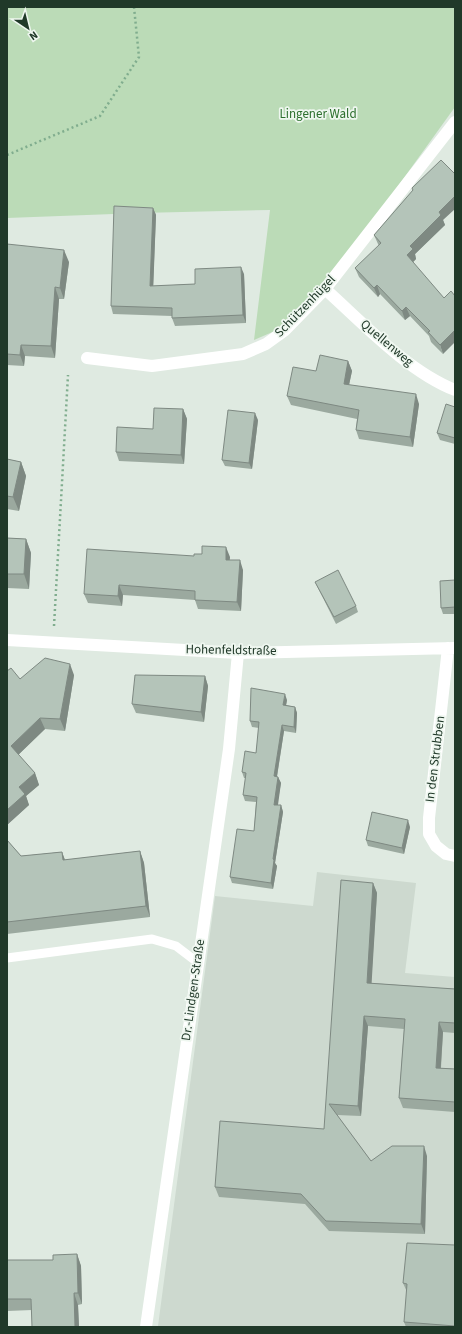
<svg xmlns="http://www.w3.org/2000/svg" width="462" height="1334" viewBox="0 0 462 1334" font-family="'Source Sans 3',sans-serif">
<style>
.built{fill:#cdd9cf}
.green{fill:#bbdbb7}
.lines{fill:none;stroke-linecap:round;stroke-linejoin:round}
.path{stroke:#80ad8e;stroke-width:2.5;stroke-dasharray:2 3;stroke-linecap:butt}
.lane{stroke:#fff;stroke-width:9}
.street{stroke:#fff;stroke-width:12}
.wall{fill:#9ba99f}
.shaded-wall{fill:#7e8982}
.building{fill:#b4c4b9;stroke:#7e8982}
.labels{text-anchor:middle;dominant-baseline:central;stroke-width:3.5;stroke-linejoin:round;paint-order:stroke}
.park-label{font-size:13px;fill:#2c6f2d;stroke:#eff7f0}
.street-label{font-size:13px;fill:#203929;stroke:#eff7f0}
</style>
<rect width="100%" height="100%" fill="#dfeae1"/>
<!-- built -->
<path class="built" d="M 317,872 L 416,883 L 405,973 L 455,977 L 455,1327 L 179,1327 L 158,1326 L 215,896 L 313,906 Z"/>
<!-- green -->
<path class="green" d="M 7,7 L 455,7 L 455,107 L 344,261 L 284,327 L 254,340 L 270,210 L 140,213 L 7,218 Z"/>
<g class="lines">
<!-- path -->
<path class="path" d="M 7,155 L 100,116 L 139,57 L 134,7
M 54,626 L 68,375"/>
<!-- lane -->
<path class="lane" d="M 7,958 L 152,939 L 176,946 L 197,962"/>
<!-- street -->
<path class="street" d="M 325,289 C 363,323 407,371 455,390
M 87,358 L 152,366 L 243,354 L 266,344 L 284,331 L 325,289 L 455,122
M 7,640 L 238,653 L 455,648
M 448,648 L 429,818 L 429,834 L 436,846 L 446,854 L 455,856
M 146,1327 L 229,749 L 238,653"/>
</g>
<!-- wall -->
<path class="wall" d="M 412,188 L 443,220 L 445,225 L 415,254 L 416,259 L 413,262 L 443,354 L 431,342 L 429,336 L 410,316 L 405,320 L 380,294 L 378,297 L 359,277 L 355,268 L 379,246 L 378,244 L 374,235 L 413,191 Z
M 153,208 L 156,215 L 153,286 L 195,284 L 244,274 L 246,323 L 175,326 L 172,318 L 172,316 L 113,314 L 111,306 Z
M 7,244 L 69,262 L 64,299 L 59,299 L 55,358 L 25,356 L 24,366 L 7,365 Z
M 348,361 L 352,371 L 349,385 L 419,404 L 413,447 L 359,439 L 356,430 L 357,419 L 291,405 L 287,396 L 316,371 Z
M 455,407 L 455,444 L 440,440 L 437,433 Z
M 183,409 L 187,419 L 184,464 L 119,461 L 116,452 L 153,429 Z
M 258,420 L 252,469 L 225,466 L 222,460 Z
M 7,459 L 21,462 L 26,476 L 19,511 L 7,509 Z
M 7,538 L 26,539 L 31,553 L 29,589 L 7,588 Z
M 194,556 L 230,557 L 229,560 L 243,570 L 241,611 L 198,609 L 195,600 L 123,595 L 122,606 L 88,603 L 84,594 Z
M 455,580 L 455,614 L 443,614 L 441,608 Z
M 315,582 L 356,606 L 358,612 L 336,624 Z
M 74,675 L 65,731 L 45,729 L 18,755 L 35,773 L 39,785 L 26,796 L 29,805 L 7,825 L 20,679 Z
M 205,676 L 208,686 L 204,722 L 136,713 L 132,704 Z
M 287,700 L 286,705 L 295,707 L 297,713 L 296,733 L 284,731 L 277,777 L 278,777 L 281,783 L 277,805 L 281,805 L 283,812 L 275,863 L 277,866 L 273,889 L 232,883 L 230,877 L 254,831 L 256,802 L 245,801 L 243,795 L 246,778 L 244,778 L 242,772 L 256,753 L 259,728 L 252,727 L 250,721 Z
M 410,827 L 404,854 L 368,846 L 366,840 Z
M 7,840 L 21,856 L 62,852 L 65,860 L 140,851 L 144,863 L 150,917 L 7,934 Z
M 373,883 L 377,893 L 371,983 L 455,989 L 455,1033 L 443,1032 L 441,1068 L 455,1069 L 455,1112 L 403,1108 L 399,1098 L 404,1029 L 368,1026 L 361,1116 L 337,1115 L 371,1161 L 427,1156 L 425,1234 L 329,1231 L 305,1204 L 219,1197 L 215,1187 L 324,1129 Z
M 455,1245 L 455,1327 L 406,1327 L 404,1322 L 407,1292 L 403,1283 Z
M 77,1254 L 81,1266 L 82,1304 L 78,1305 L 79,1327 L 32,1327 L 32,1310 L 7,1311 L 7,1260 L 53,1260 Z"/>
<!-- shaded-wall -->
<path class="shaded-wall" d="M 455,196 L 455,209 L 443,220 L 445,225 L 415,254 L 416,259 L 410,265 L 407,255 L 410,246 L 439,212 Z
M 153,208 L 156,215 L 153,294 L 150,286 Z
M 64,250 L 69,262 L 64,299 L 60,288 Z
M 241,267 L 244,274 L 246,323 L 243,315 Z
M 377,285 L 380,294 L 378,297 L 374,288 Z
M 55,287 L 59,299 L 55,358 L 51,346 Z
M 406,307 L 410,316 L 405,320 L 402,311 Z
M 455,330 L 455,342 L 443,354 L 440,345 Z
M 21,345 L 25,356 L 24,366 L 20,355 Z
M 348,361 L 352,371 L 347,394 L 344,384 Z
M 416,394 L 419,404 L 413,447 L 410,437 Z
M 183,409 L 187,419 L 184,464 L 181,455 Z
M 255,413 L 258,420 L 252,469 L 249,463 Z
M 21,462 L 26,476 L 19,511 L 13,497 Z
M 26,539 L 31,553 L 29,589 L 24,574 Z
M 226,547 L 230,557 L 229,569 L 226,560 Z
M 240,560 L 243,570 L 241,611 L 237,602 Z
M 119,585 L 123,595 L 122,606 L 118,596 Z
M 70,664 L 74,675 L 65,731 L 60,719 Z
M 205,676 L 208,686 L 204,722 L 201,712 Z
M 285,694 L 287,700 L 285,711 L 283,705 Z
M 295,707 L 297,713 L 296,733 L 294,727 Z
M 40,718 L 45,729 L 15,758 L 11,746 Z
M 282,725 L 284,731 L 276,782 L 274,776 Z
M 35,773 L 39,785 L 26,796 L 29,805 L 7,825 L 7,810 L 19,787 Z
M 278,777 L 281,783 L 277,812 L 274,805 Z
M 281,805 L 283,812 L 275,863 L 277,866 L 273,889 L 271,883 L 273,859 Z
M 408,820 L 410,827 L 404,854 L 402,848 Z
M 140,851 L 144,863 L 150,917 L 146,906 Z
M 62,852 L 66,863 L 63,860 Z
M 373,883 L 377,893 L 371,993 L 367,983 Z
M 364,1016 L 368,1026 L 361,1116 L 358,1106 Z
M 439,1022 L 443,1032 L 440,1078 L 436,1068 Z
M 424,1146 L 427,1156 L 425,1234 L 421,1224 Z
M 77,1254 L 81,1266 L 82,1304 L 78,1293 Z
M 74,1293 L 78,1305 L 79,1327 L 75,1327 Z"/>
<!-- building -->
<path class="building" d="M 441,160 L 455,174 L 455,196 L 439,212 L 441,215 L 410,246 L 413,249 L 407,255 L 444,298 L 451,291 L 455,296 L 455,330 L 440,345 L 428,332 L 430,331 L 406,307 L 402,311 L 377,285 L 374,288 L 355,268 L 381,243 L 374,235 L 413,190 L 412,188 Z
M 114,206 L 153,208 L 150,286 L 195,284 L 195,269 L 241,267 L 243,315 L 172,318 L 172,308 L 111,306 Z
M 7,244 L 64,250 L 60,288 L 55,287 L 51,346 L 21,345 L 20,355 L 7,354 Z
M 320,355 L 348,361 L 344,384 L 416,394 L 410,437 L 356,430 L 359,410 L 287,396 L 293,367 L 316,371 Z
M 446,404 L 455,407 L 455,438 L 437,433 Z
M 154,408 L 183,409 L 181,455 L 116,452 L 117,427 L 153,429 Z
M 228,410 L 255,413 L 249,463 L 222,460 Z
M 7,459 L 21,462 L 13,497 L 7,496 Z
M 7,538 L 26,539 L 24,574 L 7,574 Z
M 202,546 L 226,547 L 226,560 L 240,560 L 237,602 L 195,600 L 195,591 L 119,585 L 118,596 L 84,594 L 87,549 L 194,556 L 194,554 L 202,554 Z
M 338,570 L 356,606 L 334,617 L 315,582 Z
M 455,580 L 455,607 L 441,608 L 440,581 Z
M 45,658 L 70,664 L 60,719 L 40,718 L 11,746 L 35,773 L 19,787 L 25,794 L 7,810 L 7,671 L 11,668 L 20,679 Z
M 135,675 L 205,676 L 201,712 L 132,704 Z
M 251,688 L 285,694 L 283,705 L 295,707 L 294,727 L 282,725 L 274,776 L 278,777 L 274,805 L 281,805 L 273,859 L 274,860 L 271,883 L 230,877 L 237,829 L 254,831 L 257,797 L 243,795 L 246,773 L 242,772 L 245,751 L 256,753 L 259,722 L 250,721 Z
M 372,812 L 408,820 L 402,848 L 366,840 Z
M 7,840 L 21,856 L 62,852 L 63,860 L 140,851 L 146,906 L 7,922 Z
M 341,880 L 373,883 L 367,983 L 455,989 L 455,1023 L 439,1022 L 436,1068 L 455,1069 L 455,1102 L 399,1098 L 405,1019 L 364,1016 L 358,1106 L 329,1104 L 371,1161 L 392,1146 L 424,1146 L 421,1224 L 326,1221 L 301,1194 L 215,1187 L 220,1121 L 324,1129 Z
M 407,1243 L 455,1245 L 455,1326 L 404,1322 L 407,1284 L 403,1283 Z
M 77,1254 L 78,1293 L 74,1293 L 75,1327 L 32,1327 L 31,1299 L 7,1299 L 7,1260 L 53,1260 L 53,1255 Z"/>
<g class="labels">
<!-- park labels -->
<g class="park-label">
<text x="318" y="114">Lingener Wald</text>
</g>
<!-- street labels -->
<g class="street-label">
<text transform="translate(305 306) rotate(-46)">Schützenhügel</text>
<text transform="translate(387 343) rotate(40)">Quellenweg</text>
<text transform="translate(231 650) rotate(1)">Hohenfeldstraße</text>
<text transform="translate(435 759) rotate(-83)">In den Strubben</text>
<text transform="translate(193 990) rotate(-82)">Dr.-Lindgen-Straße</text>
</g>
</g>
<!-- border -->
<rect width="462" height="1334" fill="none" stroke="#203929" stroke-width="16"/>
<!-- north arrow -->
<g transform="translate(28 28) rotate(145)" stroke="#eff7f0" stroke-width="3" paint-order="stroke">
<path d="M0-3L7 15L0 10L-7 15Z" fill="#203929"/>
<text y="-6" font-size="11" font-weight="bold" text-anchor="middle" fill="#203929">N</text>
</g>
</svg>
